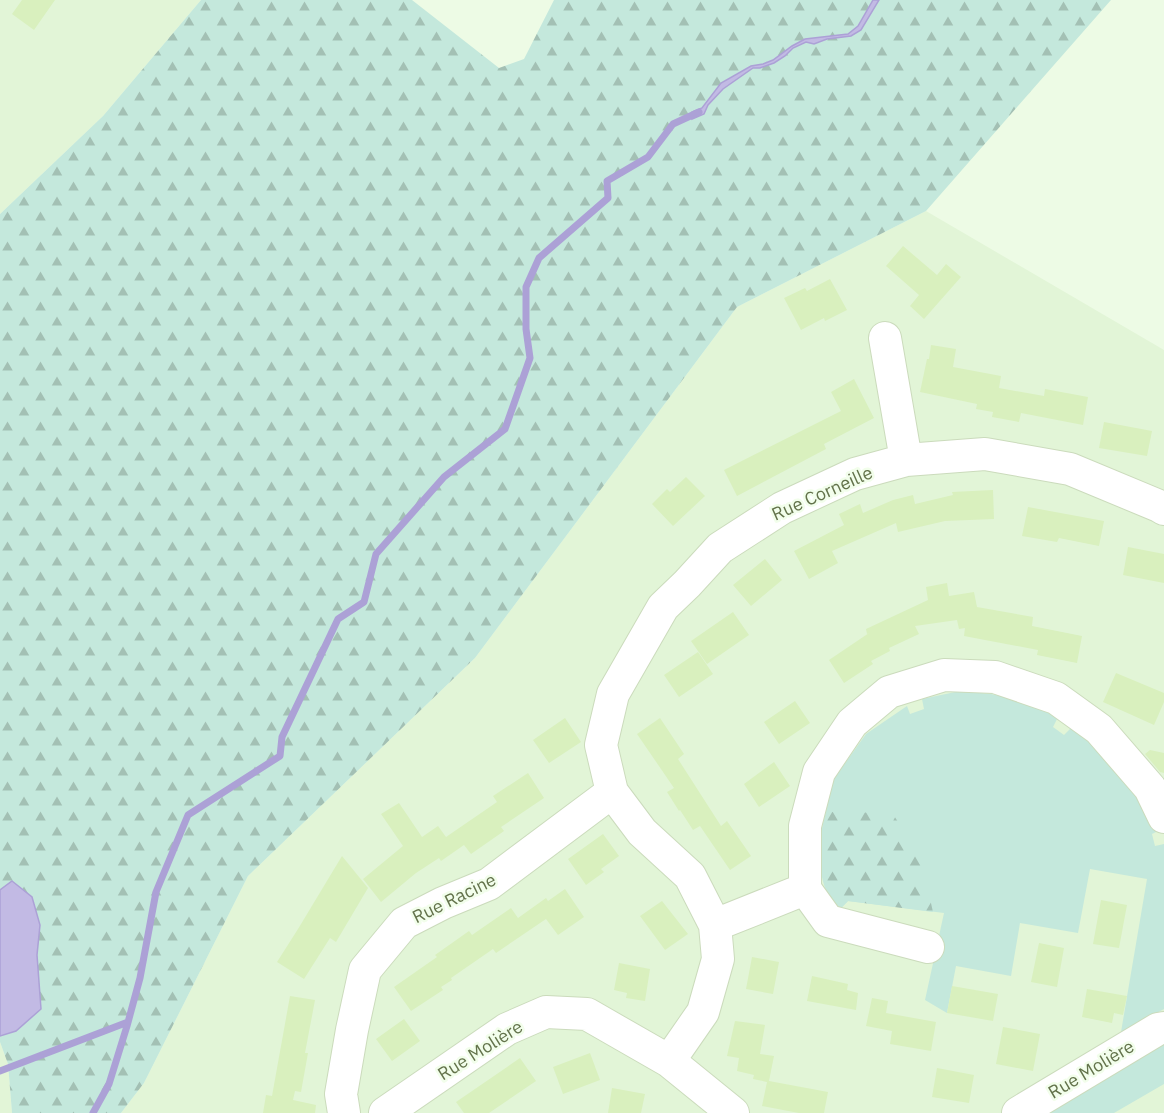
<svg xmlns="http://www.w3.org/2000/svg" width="1164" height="1113" viewBox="0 0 1164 1113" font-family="'IBM Plex Sans',sans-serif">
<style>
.residential{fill:#e2f5d7}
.green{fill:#c4e8dc}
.forest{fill:url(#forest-firs)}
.water{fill:#c2bae4;stroke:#aca1d6;stroke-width:1.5}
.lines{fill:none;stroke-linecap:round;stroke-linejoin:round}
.stream{stroke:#aca1d6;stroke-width:7}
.building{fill:#d9f0be}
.minor-casing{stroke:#cbdbbc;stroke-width:34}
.minor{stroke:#fff;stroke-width:32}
.labels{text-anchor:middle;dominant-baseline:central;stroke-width:5;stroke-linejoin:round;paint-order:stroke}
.street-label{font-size:18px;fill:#63734b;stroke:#f2feeb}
</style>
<defs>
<pattern id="forest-firs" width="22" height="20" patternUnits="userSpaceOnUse" patternTransform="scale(1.5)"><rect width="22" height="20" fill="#c4e8dc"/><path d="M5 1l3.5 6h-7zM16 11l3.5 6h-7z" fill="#a3c0b4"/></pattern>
</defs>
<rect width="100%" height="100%" fill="#edfbe5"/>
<!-- residential -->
<path class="residential" d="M 0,0 L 201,0 L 103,116 L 0,214 Z
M 926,211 L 1164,350 L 1164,1113 L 121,1113 L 144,1083 L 248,876 L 475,658 L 737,307 Z
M 0,1042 L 8,1064 L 12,1113 L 0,1113 Z"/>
<!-- green -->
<path class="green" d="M 960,691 L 991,694 L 1020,700 L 1058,717 L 1053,727 L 1064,735 L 1072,727 L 1098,747 L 1135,789 L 1160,830 L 1152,834 L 1155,846 L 1164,844 L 1164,1009 L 1121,1032 L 1147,879 L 1090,869 L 1078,933 L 1020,923 L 1011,976 L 956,966 L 947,1013 L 925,1000 L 944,913 L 848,901 L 838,911 L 822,829 L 833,780 L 866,734 L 907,706 L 910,714 L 924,709 L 922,699 Z
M 1164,1039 L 1164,1084 L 1114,1113 L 1038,1113 Z"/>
<!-- forest -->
<path class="forest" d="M 201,0 L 412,0 L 499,68 L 524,59 L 554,0 L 1111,0 L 926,211 L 737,307 L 475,658 L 248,876 L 144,1083 L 121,1113 L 12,1113 L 8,1064 L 0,1042 L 0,214 L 103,116 Z
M 826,812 L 857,812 L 893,814 L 921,859 L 933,912 L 848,901 L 838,911 C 835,906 830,901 828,895 C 816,870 819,838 826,812 Z"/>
<!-- water -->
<path class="water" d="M 873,0 L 879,0 L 861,30 L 851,36 L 827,39 L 814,44 L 806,42 L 793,48 L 785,56 L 774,63 L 760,68 L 753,68 L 723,89 L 708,105 L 704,114 L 692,119 L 692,112 L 702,108 L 721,83 L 751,66 L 763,64 L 773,60 L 792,46 L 805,39 L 848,34 L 858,26 Z
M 12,881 L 32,897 L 40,925 L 37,955 L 41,1009 L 16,1031 L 0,1036 L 0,890 Z"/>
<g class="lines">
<!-- stream -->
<path class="stream" d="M 0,1071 L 128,1022
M 93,1113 L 109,1084 L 127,1026 L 140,978 L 156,892 L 188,815 L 280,756 L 282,737 L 338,619 L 364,602 L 376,554 L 444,477 L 505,429 L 530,358 L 526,329 L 526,287 L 539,258 L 608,198 L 607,181 L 648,157 L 673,124 L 699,112"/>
</g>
<!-- building -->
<path class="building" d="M 22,0 L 55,0 L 34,30 L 12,14 Z
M 903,246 L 937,275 L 946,264 L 961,277 L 924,319 L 910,306 L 919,295 L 886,266 Z
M 830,279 L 847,310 L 825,321 L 824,318 L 801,330 L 784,298 L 805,288 L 807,291 Z
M 931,345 L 956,349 L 953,367 L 1001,376 L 999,388 L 1044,396 L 1045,389 L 1088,397 L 1083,425 L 1021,413 L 1019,422 L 992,417 L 993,412 L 976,409 L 977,404 L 920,392 L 927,359 L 929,359 Z
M 854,379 L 874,418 L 824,444 L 826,449 L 737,496 L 724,470 L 841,411 L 831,392 Z
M 1104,422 L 1152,431 L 1147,456 L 1099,448 Z
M 686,477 L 705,496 L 673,526 L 652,504 L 667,489 L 670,492 Z
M 993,490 L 994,519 L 945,521 L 898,532 L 896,523 L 832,551 L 838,563 L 809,579 L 794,551 L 844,525 L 839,514 L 860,504 L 863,513 L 893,500 L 913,495 L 915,504 L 953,495 L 952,492 Z
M 1028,507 L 1104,521 L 1099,546 L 1059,538 L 1057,542 L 1022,536 Z
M 1128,547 L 1164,554 L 1164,583 L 1123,575 Z
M 765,559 L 782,580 L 751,606 L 733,585 Z
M 947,583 L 949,596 L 974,592 L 977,607 L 1033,617 L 1032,626 L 1082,636 L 1077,663 L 1037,655 L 1038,650 L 964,636 L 965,628 L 959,629 L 957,620 L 915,626 L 919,634 L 889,648 L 890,651 L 871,661 L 873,664 L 844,683 L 829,660 L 869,633 L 867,634 L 866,629 L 928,600 L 926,587 Z
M 733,612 L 749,635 L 707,664 L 691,641 Z
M 698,652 L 713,674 L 679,697 L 664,675 Z
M 1116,673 L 1164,693 L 1164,702 L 1154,725 L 1103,702 Z
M 795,701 L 810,723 L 779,744 L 764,722 Z
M 565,718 L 581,742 L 549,763 L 533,740 Z
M 660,718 L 684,754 L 678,759 L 721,826 L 727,821 L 751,856 L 730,870 L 700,826 L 693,830 L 680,810 L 679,811 L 667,792 L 674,788 L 637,734 Z
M 1150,750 L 1164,753 L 1164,773 L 1160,772 L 1145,754 Z
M 774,762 L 790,786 L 759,807 L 744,784 Z
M 528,773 L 544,798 L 501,827 L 504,831 L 471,854 L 464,845 L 441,861 L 439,858 L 416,873 L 381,902 L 363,879 L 403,846 L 381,814 L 399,803 L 422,837 L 438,826 L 446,837 L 497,802 L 493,796 Z
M 603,834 L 619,856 L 601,869 L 604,872 L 586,885 L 568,859 Z
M 342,856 L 368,888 L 336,942 L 330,938 L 304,979 L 277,962 L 298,929 Z
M 565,889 L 584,917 L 558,935 L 546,919 L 496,953 L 493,949 L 451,978 L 452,980 L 441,987 L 443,990 L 411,1011 L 394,987 L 437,957 L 435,955 L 469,931 L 472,935 L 511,908 L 518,918 L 546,898 L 548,901 Z
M 1101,900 L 1127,905 L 1119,948 L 1093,944 Z
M 662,901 L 688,934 L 665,950 L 640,916 Z
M 1039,943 L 1064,948 L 1057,987 L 1031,982 Z
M 752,957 L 779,962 L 773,994 L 746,989 Z
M 619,963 L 650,969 L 645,1001 L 626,998 L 627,993 L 614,990 Z
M 812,976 L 848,984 L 847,990 L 858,993 L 856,1010 L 807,1001 Z
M 952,986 L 998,994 L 993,1021 L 947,1013 Z
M 1087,989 L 1127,996 L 1123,1015 L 1114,1013 L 1112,1023 L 1082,1017 Z
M 290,996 L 315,1000 L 305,1053 L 308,1053 L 301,1092 L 295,1091 L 293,1100 L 316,1105 L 315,1113 L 263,1113 L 266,1095 L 272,1096 Z
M 872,998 L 888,1001 L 886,1013 L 936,1022 L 931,1051 L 890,1044 L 892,1031 L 866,1026 Z
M 404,1019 L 420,1041 L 392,1061 L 376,1039 Z
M 735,1021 L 765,1025 L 760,1054 L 774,1056 L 769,1081 L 828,1092 L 824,1113 L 799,1113 L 762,1106 L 767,1082 L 753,1079 L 754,1075 L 737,1071 L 739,1058 L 727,1056 Z
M 1003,1027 L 1040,1034 L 1033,1071 L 996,1064 Z
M 590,1053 L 600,1080 L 563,1094 L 553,1067 Z
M 520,1058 L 536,1081 L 489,1113 L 464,1113 L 456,1102 Z
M 937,1068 L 974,1075 L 969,1103 L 932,1097 Z
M 612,1088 L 645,1094 L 641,1113 L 608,1113 Z"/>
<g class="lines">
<defs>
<path id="minor" d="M 885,338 L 906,460
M 805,889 L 828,921 L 928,947
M 715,925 L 805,889 L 805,826 L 819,772 L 852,723 L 889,692 L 944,675 L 995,677 L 1056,698 L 1099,729 L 1150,788 L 1164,817
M 669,1061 L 703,1012 L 718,959 L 715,925 L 690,876 L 642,832 L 612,792 L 601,745 L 613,694 L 663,607 L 687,584 L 720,548 L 782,508 L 855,474 L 906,460 L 985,454 L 1070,469 L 1159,506 L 1164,509
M 344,1113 L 341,1094 L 352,1030 L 365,970 L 404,923 L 443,903 L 489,884 L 612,792
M 385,1113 L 507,1029 L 546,1012 L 587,1014 L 669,1061 L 733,1113
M 1018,1113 L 1158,1029 L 1164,1028"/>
</defs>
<!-- minor casing -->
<use href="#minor" class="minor-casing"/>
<!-- minor -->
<use href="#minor" class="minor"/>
</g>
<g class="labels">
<!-- street labels -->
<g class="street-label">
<text transform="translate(822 493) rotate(-24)">Rue Corneille</text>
<text transform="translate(454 898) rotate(-26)">Rue Racine</text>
<text transform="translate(480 1050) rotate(-32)">Rue Molière</text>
<text transform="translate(1091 1069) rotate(-31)">Rue Molière</text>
</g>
</g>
</svg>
